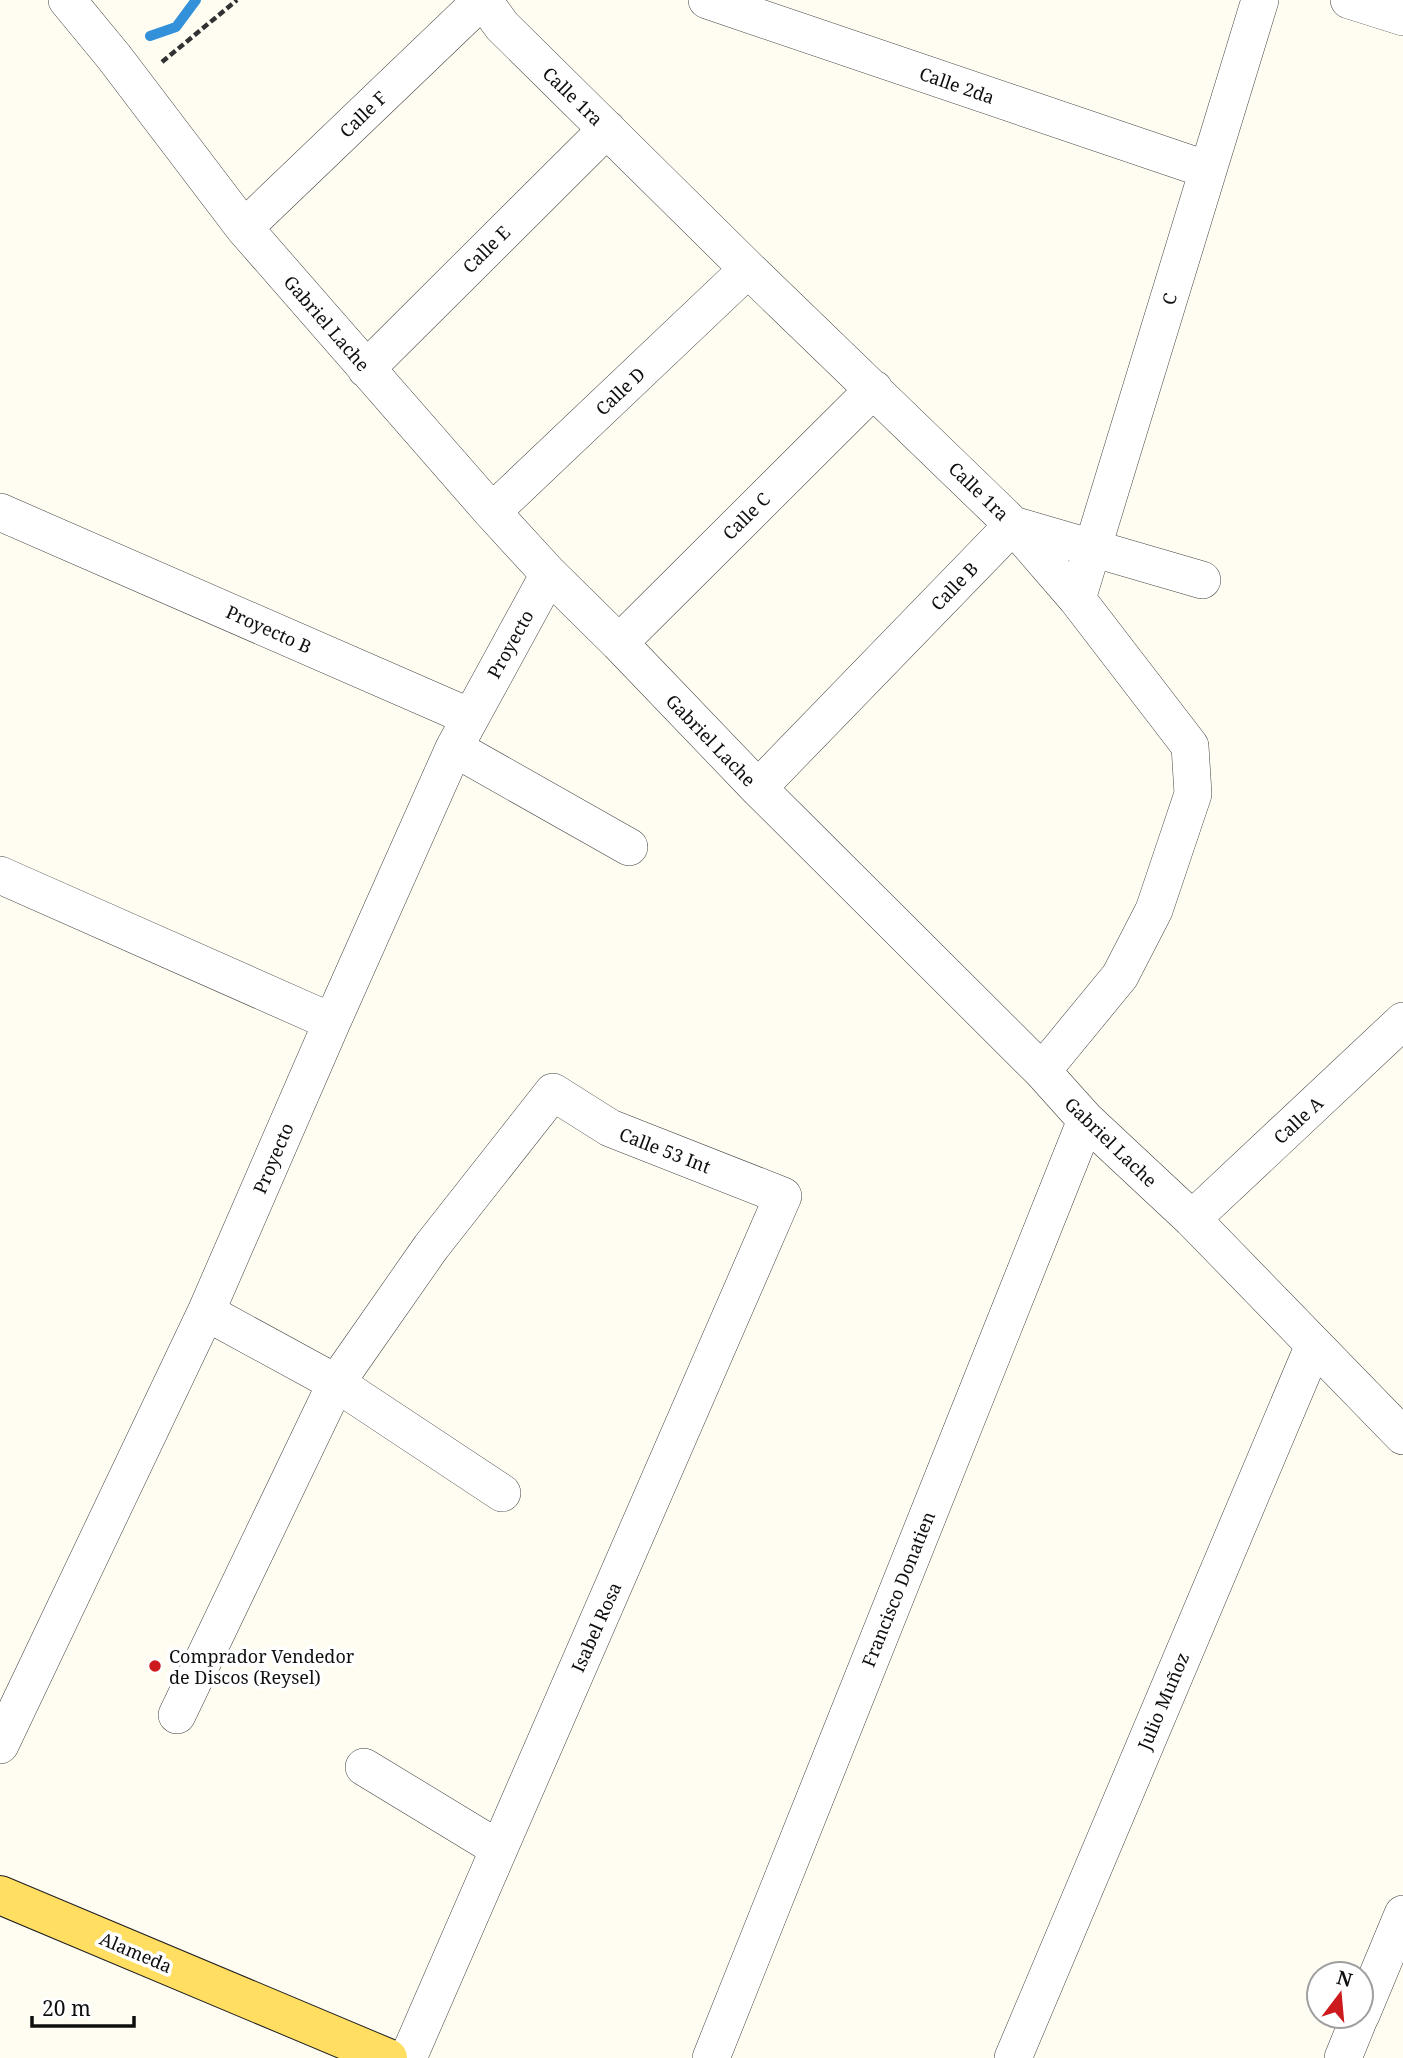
<svg xmlns="http://www.w3.org/2000/svg" width="1403" height="2058" viewBox="0 0 1403 2058" font-family="'Noto Serif',serif">
<style>
.lines{fill:none;stroke-linecap:round;stroke-linejoin:round}
.stream{stroke:#3291d9;stroke-width:10}
.minor-casing{stroke:#424242;stroke-width:38}
.major-casing{stroke:#202020;stroke-width:40}
.path{stroke:#313131;stroke-width:4.5;stroke-dasharray:7 3.5;stroke-linecap:butt}
.minor{stroke:#fff;stroke-width:37}
.major{stroke:#ffde62;stroke-width:38}
.poi-dot{fill:#cc1a1d;stroke:#fff;stroke-width:2.5}
.labels{text-anchor:middle;dominant-baseline:central;stroke-width:7;stroke-linejoin:round;paint-order:stroke}
.street-label{font-size:18px;fill:#0f0f0f;stroke:#fff}
.poi-label{font-size:18px;fill:#0f0f0f;stroke:#fff;text-anchor:start}
</style>
<rect width="100%" height="100%" fill="#fffdf2"/>
<g class="lines">
<!-- stream -->
<path class="stream" d="M 150,36 L 176,27 L 196,0"/>
<defs>
<path id="minor" d="M 67,0 L 114,57 L 244,228 L 492,512 L 549,574 L 619,643 L 758,788 L 1042,1071 L 1086,1120 L 1192,1219 L 1403,1436
M 483,0 L 502,26 L 748,269 L 1013,525 L 1077,599 L 1190,746 L 1193,794 L 1154,910 L 1120,976 L 1042,1071
M 707,0 L 1208,170
M 1349,0 L 1403,17
M 244,228 L 482,0
M 366,369 L 607,129
M 0,512 L 470,717
M 492,512 L 748,269
M 1077,599 L 1260,0
M 619,643 L 874,389
M 454,748 L 629,847
M 758,788 L 1013,525 L 1202,580
M 0,875 L 332,1022
M 1192,1219 L 1403,1021
M 206,1312 L 336,1383 L 502,1493
M 177,1715 L 336,1383 L 431,1247 L 553,1092 L 610,1128 L 783,1196 L 408,2058
M 0,1745 L 206,1312 L 332,1022 L 454,748 L 549,574
M 364,1767 L 499,1849
M 1361,2015 L 1403,1914
M 711,2058 L 1086,1120
M 1013,2058 L 1314,1345
M 1343,2058 L 1360,2016"/>
<path id="major" d="M 0,1895 L 388,2058"/>
</defs>
<!-- minor casing -->
<use href="#minor" class="minor-casing"/>
<!-- major casing -->
<use href="#major" class="major-casing"/>
<!-- path -->
<path class="path" d="M 162,62 L 237,0"/>
<!-- minor -->
<use href="#minor" class="minor"/>
<!-- major -->
<use href="#major" class="major"/>
</g>
<!-- markers -->
<circle class="poi-dot" cx="155" cy="1666" r="7"/>
<g class="labels">
<!-- street labels -->
<g class="street-label">
<text transform="translate(957 85) rotate(19)">Calle 2da</text>
<text transform="translate(573 96) rotate(44)">Calle 1ra</text>
<text transform="translate(363 114) rotate(-44)">Calle F</text>
<text transform="translate(486 249) rotate(-45)">Calle E</text>
<text transform="translate(1169 299) rotate(-73)">C</text>
<text transform="translate(327 323) rotate(49)">Gabriel Lache</text>
<text transform="translate(620 391) rotate(-44)">Calle D</text>
<text transform="translate(979 491) rotate(44)">Calle 1ra</text>
<text transform="translate(746 516) rotate(-45)">Calle C</text>
<text transform="translate(954 586) rotate(-46)">Calle B</text>
<text transform="translate(269 629) rotate(24)">Proyecto B</text>
<text transform="translate(510 644) rotate(-61)">Proyecto</text>
<text transform="translate(711 740) rotate(46)">Gabriel Lache</text>
<text transform="translate(1298 1120) rotate(-43)">Calle A</text>
<text transform="translate(1111 1142) rotate(44)">Gabriel Lache</text>
<text transform="translate(665 1150) rotate(21)">Calle 53 Int</text>
<text transform="translate(273 1158) rotate(-67)">Proyecto</text>
<text transform="translate(898 1589) rotate(-68)">Francisco Donatien</text>
<text transform="translate(596 1627) rotate(-66)">Isabel Rosa</text>
<text transform="translate(1163 1701) rotate(-67)">Julio Muñoz</text>
<text transform="translate(136 1952) rotate(23)">Alameda</text>
</g>
<!-- poi labels -->
<g class="poi-label">
<text x="169" y="1656">Comprador Vendedor<tspan x="169" dy="21">de Discos (Reysel)</tspan></text>
</g>
</g>
<!-- north arrow -->
<g transform="translate(1340 1995) rotate(16)"><circle r="33" fill="#ffffff" stroke="#9f9f9f" stroke-width="2"/>
<path d="M0-5L12 26L0 18L-12 26Z" fill="#cc1a1d"/>
<text y="-10" font-size="19" font-weight="bold" text-anchor="middle" fill="#0f0f0f">N</text>
</g>
<!-- scale -->
<path d="M32 2016v10h102v-10" fill="none" stroke="#0f0f0f" stroke-width="3.5"/>
<text x="42" y="2016" font-size="21" fill="#0f0f0f" stroke="#ffffff" stroke-width="5" paint-order="stroke">20 m</text>
</svg>
